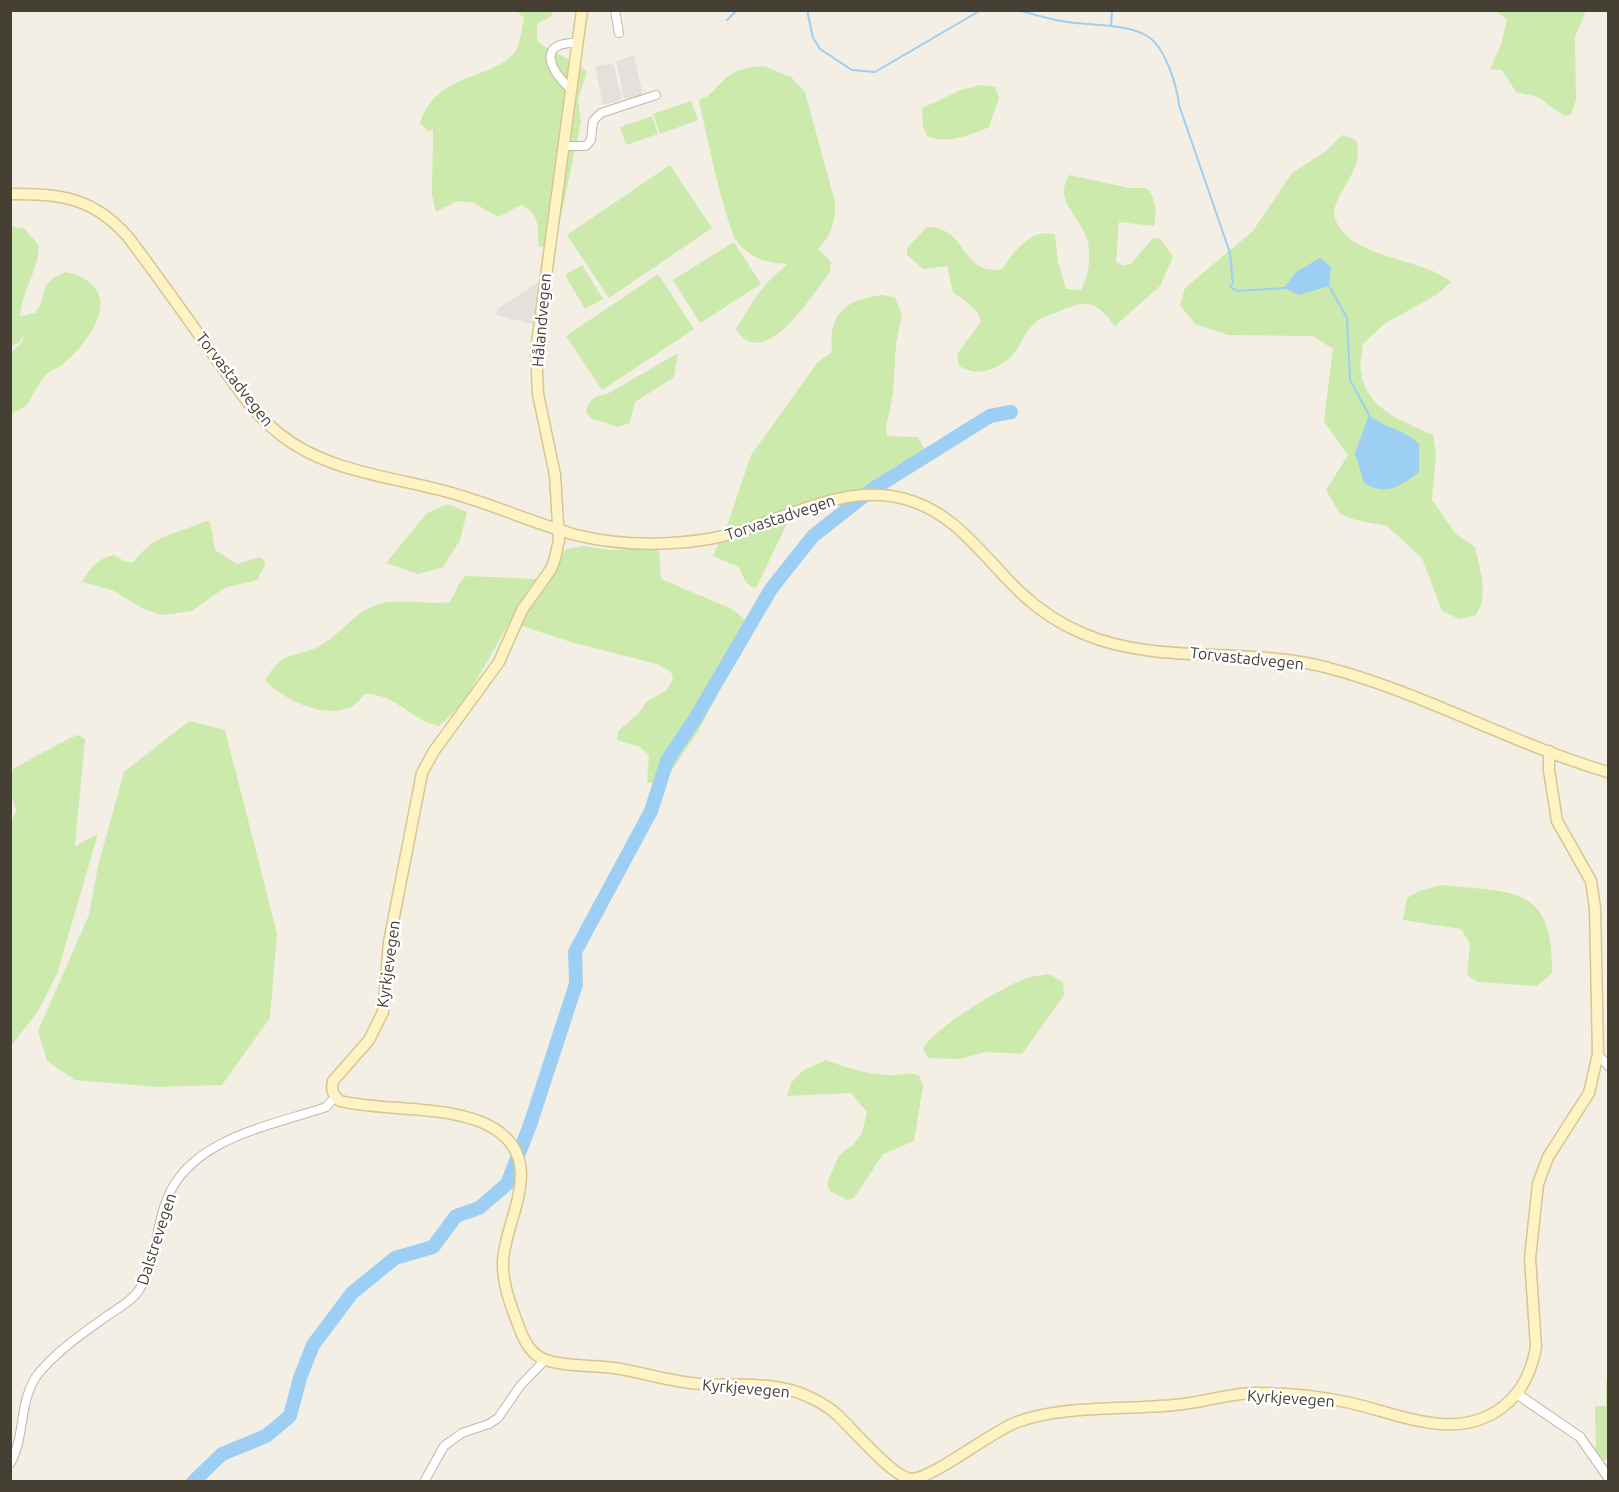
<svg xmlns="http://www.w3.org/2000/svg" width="1619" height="1492" viewBox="0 0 1619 1492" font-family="Ubuntu,sans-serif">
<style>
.green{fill:#cceaab}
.parking{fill:#e4e1dd}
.water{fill:#9dcef4}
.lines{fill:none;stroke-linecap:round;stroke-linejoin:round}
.stream{stroke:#9dcef4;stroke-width:2}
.river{stroke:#9dcef4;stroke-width:14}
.minor-casing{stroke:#bfb8a7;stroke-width:10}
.tertiary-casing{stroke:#bfb8a7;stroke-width:11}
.secondary-casing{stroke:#d6c692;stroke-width:13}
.minor{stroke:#fff;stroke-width:8}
.tertiary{stroke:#fff;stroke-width:9}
.secondary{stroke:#fff3c3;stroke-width:10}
.labels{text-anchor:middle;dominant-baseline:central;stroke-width:5;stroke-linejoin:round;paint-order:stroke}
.street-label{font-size:16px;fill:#464034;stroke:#fff}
</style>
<rect width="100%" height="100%" fill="#f3efe5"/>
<!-- green -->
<path class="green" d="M 517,11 L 554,11 L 550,17 L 537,24 L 537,41 C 553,54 572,58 587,72 L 578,99 L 581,122 L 555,244 L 539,247 C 537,229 541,213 521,205 L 498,217 L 474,203 L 457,201 L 436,212 L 432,195 L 433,130 L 428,131 L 420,123 C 438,69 497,81 516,50 C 521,42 522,27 524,18 Z
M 1496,11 L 1586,11 L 1575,37 L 1576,100 L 1571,114 L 1564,116 L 1538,97 L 1516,92 L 1502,70 L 1490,69 L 1501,45 L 1507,20 Z
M 764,66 L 791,77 L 805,92 L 835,202 C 836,220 831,236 818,249 L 831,262 L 830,272 C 813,293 764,375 736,329 C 754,300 760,286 788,264 C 768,263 752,260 738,243 C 726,228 704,124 699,100 C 712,96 714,89 724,80 C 735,69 749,67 764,66 Z
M 981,85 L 995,87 L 999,98 L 989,127 C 971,135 945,145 927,136 L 923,126 L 922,108 L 961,90 Z
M 691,101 L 698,120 L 660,134 L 653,114 Z
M 652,116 L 658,134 L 626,145 L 620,127 Z
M 1342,135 L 1356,140 C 1367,173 1326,197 1336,221 C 1351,259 1424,258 1451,282 L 1436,295 L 1384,324 L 1363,344 C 1362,353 1359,364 1361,373 C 1367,410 1403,421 1433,435 L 1436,453 L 1432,500 L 1456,534 L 1475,547 C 1480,569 1489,596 1476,615 L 1459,619 L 1442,611 L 1422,558 L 1387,526 L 1356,520 L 1340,514 L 1326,490 L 1348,455 L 1324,421 L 1333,349 L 1313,336 L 1228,335 L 1195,324 L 1180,305 L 1185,288 L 1253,231 L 1292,173 L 1326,151 Z
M 670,165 L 712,228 L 609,298 L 567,235 Z
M 1069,175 L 1129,188 L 1146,188 C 1156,197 1157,213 1154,226 L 1119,222 L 1116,262 L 1124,266 L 1132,263 L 1153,238 L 1161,239 L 1173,257 L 1160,286 L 1115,326 C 1096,302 1089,298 1060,311 C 1053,314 1044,316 1038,320 C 1015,339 1025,355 991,369 C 979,374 970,372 959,366 L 957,354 L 981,322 L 978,313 L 970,305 L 953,292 L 947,266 L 923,269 L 907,255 L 907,248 L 927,227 C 967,226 961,277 1002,269 C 1013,253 1032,226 1055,235 L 1058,262 L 1066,289 L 1081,290 C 1089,274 1093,252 1085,234 C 1076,212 1054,200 1069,175 Z
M 11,227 L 24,228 L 39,246 C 38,271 23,288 20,316 L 35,313 C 51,293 34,285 66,272 C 128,287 93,339 62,365 C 58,368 53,369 49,372 C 40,380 33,394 27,405 L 11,414 L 11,352 L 21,344 L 24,335 L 19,343 L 11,346 Z
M 734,242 L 761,284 L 700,323 L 673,280 Z
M 582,265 L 603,299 L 585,309 L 565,275 Z
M 658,274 L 694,329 L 602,390 L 566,336 Z
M 883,295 L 895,298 L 902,314 L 896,344 L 893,395 L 886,427 L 887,436 L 918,437 L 928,456 L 892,475 L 893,477 L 790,517 L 756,588 C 746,587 743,576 739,567 L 713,556 L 729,520 L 751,455 L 817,363 L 832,352 C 828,313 846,299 883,295 Z
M 678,353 L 674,377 L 635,402 L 630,423 L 618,427 L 590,418 L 586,411 C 590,399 595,395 607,394 Z
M 448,504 L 467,512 L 460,540 L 443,567 L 418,574 L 386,563 L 427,513 Z
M 206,521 L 210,522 L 215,550 L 237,564 L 259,557 L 264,560 L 265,565 L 257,580 L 224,588 L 192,611 L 162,615 L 144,609 L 112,590 L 82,582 C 89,569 98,558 114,555 L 126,562 L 134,562 C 154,533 176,535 206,521 Z
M 583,546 L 610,550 L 654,548 L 659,551 L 661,579 L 732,609 L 745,620 L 747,627 L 741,655 L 724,681 L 699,730 L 662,785 L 647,782 L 649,755 L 640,747 L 617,740 L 618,731 L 639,713 L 647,701 L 666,691 L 673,679 L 671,672 L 657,664 L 574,643 L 510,622 L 463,703 L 439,726 C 413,721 394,693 365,694 C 361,698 356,705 351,707 C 325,720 282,699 265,680 C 270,672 275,665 283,659 C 293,653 307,653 318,647 C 342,634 356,609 383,603 C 404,599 427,605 449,602 C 457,593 456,584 466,576 L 537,579 L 566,549 Z
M 189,721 L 225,730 L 277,933 L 270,1018 L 222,1085 L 157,1087 L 75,1080 L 47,1061 L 38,1031 L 89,915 L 98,866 L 124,772 Z
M 78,735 L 85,739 L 75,846 L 97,834 L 97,837 L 57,974 L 38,1011 L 11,1046 L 10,822 L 17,811 C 10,796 10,785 13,769 C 22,764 72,736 78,735 Z
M 1440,885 C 1512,893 1553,883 1552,973 L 1537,986 L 1478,982 L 1467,975 L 1470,944 L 1461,929 L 1403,920 L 1407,898 L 1420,891 Z
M 1049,974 L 1063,982 L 1064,995 L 1022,1054 L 986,1052 L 960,1059 L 928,1058 L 923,1049 C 933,1028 1003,987 1026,978 C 1033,976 1042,975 1049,974 Z
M 826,1060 C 844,1067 867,1074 886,1075 C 898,1076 907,1072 919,1075 L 923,1086 L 914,1141 L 883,1154 L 854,1198 L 847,1200 L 830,1191 L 827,1183 L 839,1155 L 853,1145 L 862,1133 L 867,1112 L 851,1093 L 787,1096 L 791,1083 L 802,1071 Z
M 1606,1382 L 1608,1382 L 1608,1459 L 1600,1462 L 1599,1453 L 1596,1453 L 1595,1406 L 1606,1406 Z"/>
<!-- parking -->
<path class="parking" d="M 634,55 L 643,96 L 624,100 L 616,61 Z
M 608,64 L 614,65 L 622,100 L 603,105 L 595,66 Z
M 539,282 L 532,324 L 496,315 L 497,309 Z"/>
<!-- water -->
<path class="water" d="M 1320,258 L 1331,267 L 1329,286 L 1299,295 L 1284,288 L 1296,272 Z
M 1369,415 C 1384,428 1404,429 1419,444 L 1419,472 C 1399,487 1387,496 1364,483 L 1355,453 Z"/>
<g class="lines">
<!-- stream -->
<path class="stream" d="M 807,10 L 813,38 L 820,49 L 852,70 L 875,72 L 981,10
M 1017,10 C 1032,14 1046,18 1061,21 C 1086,26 1126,23 1147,36 C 1165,46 1177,86 1179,105 L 1230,253 L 1233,283 L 1230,287 L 1237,291 L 1284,288
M 727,20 L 737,10
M 1111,26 L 1112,10
M 1329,286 L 1347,318 L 1350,380 L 1369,415"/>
<!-- river -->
<path class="river" d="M 193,1482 L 222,1454 L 266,1436 L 290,1416 L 300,1378 L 313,1345 L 352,1293 L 395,1258 L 433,1247 L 456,1216 L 479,1208 L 507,1184 L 530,1125 L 576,984 L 575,952 L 651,811 L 667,761 L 695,719 L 771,589 L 813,536 L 873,489 L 990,416 L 1011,412"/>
<defs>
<path id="minor" d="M 615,10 L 619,33
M 572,90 C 549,71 536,41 578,43
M 565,146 L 586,146 L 591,140 L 593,121 L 601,113 L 656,95
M 1598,1054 L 1608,1066
M 10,1464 C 26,1436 18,1401 38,1374 C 57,1351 83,1333 107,1316 C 117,1309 132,1301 139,1290 C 156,1264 155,1228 167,1199 C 191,1138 271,1126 326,1107 L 335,1097
M 424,1482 L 444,1446 L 462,1433 L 489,1424 L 498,1418 L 520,1386 L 545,1360"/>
<path id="tertiary" d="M 1517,1394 L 1580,1437 L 1608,1477"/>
<path id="secondary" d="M 582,10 L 536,350 L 538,394 L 555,475 L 559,540 L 555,558 L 551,569 L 522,610 L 499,662 L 434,751 L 422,773 L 389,942 L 383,1012 L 369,1040 L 333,1081 C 331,1091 333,1095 340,1101 C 386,1112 456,1104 495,1129 C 547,1163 505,1219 503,1261 C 502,1284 511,1306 519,1327 C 524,1341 531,1355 546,1360 C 566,1367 593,1365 614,1368 C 643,1372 673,1383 703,1384 C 736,1386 775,1381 807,1396 C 816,1400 825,1405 833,1411 C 849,1424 893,1479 912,1479 C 933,1478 991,1432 1017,1422 C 1063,1405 1126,1410 1174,1405 C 1202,1403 1229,1393 1256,1393 C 1286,1393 1317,1396 1346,1402 C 1399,1413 1456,1444 1504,1406 C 1523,1391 1532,1370 1536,1347 L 1530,1258 L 1538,1184 L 1548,1157 L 1589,1093 L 1598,1054 L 1595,908 L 1591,881 L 1557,821 L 1549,770 L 1549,751
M 10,194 C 61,194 93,197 128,237 C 157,275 184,314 212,353 C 232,380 250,410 276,431 C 324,472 390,476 448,492 C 492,504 533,523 576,535 C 617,545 660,546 702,540 C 770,531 835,480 905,499 C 957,513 983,557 1021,593 C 1039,610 1060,624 1084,634 C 1157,665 1247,647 1325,667 C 1422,692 1512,744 1608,772"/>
</defs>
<!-- minor casing -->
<use href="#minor" class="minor-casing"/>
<!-- tertiary casing -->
<use href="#tertiary" class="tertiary-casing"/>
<!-- secondary casing -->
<use href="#secondary" class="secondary-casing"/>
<!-- minor -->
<use href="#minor" class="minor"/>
<!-- tertiary -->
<use href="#tertiary" class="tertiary"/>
<!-- secondary -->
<use href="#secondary" class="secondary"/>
</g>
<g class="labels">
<!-- street labels -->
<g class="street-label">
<text transform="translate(541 320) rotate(-85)">Hålandvegen</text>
<text transform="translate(235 379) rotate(52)">Torvastadvegen</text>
<text transform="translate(780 517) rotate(-18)">Torvastadvegen</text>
<text transform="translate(1247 658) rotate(6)">Torvastadvegen</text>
<text transform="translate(388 964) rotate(-82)">Kyrkjevegen</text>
<text transform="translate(156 1239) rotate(-72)">Dalstrevegen</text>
<text transform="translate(746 1388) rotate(5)">Kyrkjevegen</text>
<text transform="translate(1291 1398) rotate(4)">Kyrkjevegen</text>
</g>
</g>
<!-- border -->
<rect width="1619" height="1492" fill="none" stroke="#464034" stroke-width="24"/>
</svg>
